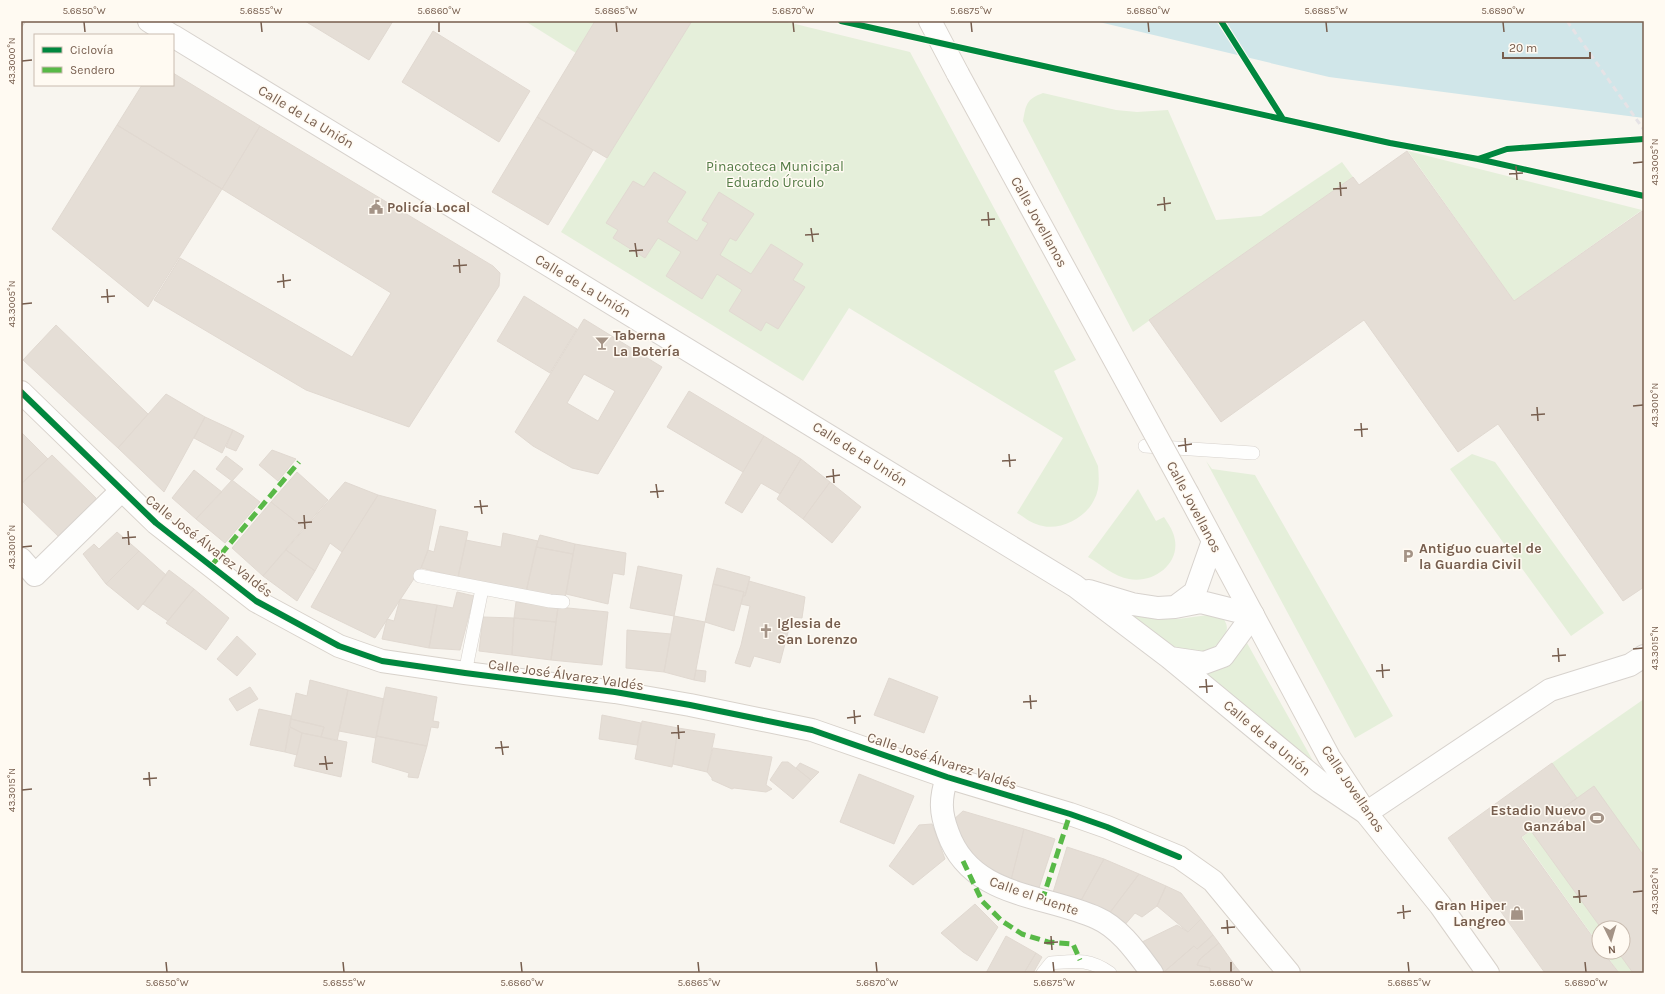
<svg xmlns="http://www.w3.org/2000/svg" width="1665" height="994" viewBox="0 0 1665 994" font-family="Karla,sans-serif">
<style>
.green{fill:#e5efda}
.water{fill:#d0e6e9}
.building{fill:#e5ded6;stroke:#e1d9d1;fill-rule:evenodd}
.lines{fill:none;stroke-linecap:round;stroke-linejoin:round}
.lane-casing{stroke:#d7d2cd;stroke-width:14}
.street-casing{stroke:#d7d2cd;stroke-width:24}
.secondary-casing{stroke:#d8d2cb;stroke-width:24}
.lane{stroke:#fefefd;stroke-width:13}
.street{stroke:#fefefd;stroke-width:22}
.secondary{stroke:#fefefd;stroke-width:22}
.rail{stroke:#e6e3e6;stroke-width:3;stroke-dasharray:6 4;stroke-linecap:butt}
.secondary-bridge-casing{stroke:#d8d2cb;stroke-width:24;stroke-linecap:butt}
.secondary-bridge{stroke:#fefefd;stroke-width:22}
.quiet{stroke:#58b947;stroke-width:5;stroke-dasharray:10 5;stroke-linecap:butt}
.cycleway-casing{stroke:#fffaf2;stroke-width:8}
.cycleway{stroke:#00873e;stroke-width:6}
.ticks{fill:none;stroke:#775e4e;stroke-width:1.5}
.labels{text-anchor:middle;dominant-baseline:central;stroke-width:3;stroke-linejoin:round;paint-order:stroke}
.street-label{font-size:14px;fill:#775e4e;stroke:#fffaf2}
.park-label{font-size:14px;fill:#547c46;stroke:#fffaf2}
.poi-label{font-size:14px;font-weight:bold;fill:#775e4e;stroke:#fffaf2;text-anchor:start}
.neatline{fill:none;stroke:#775e4e;stroke-width:1.5}
.ticks-label{font-size:10px;text-anchor:middle;fill:#775e4e}
</style>
<rect width="100%" height="100%" fill="#f8f5ef"/>
<!-- green -->
<path class="green" d="M 525,21 L 595,21 L 576,53 Z
M 692,21 L 783,21 L 910,52 L 1076,360 L 1054,371 L 1098,466 C 1099,478 1100,489 1094,500 C 1085,519 1057,533 1036,524 C 1029,522 1023,516 1017,513 L 1063,438 L 849,308 L 803,381 L 561,232 Z
M 1043,93 L 1116,110 L 1137,112 L 1168,110 L 1216,220 L 1261,216 L 1342,162 L 1353,177 L 1133,332 L 1023,121 C 1026,105 1026,99 1043,93 Z
M 1408,151 L 1642,210 L 1514,301 Z
M 1472,454 L 1495,462 L 1604,613 L 1571,636 L 1450,469 Z
M 1206,461 L 1212,469 L 1255,475 L 1393,716 L 1355,738 Z
M 1138,489 L 1156,521 L 1164,517 C 1167,522 1171,527 1173,533 C 1184,561 1155,584 1129,579 C 1115,577 1100,564 1088,557 Z
M 1123,610 L 1159,618 L 1178,619 L 1208,615 L 1223,618 C 1229,627 1228,631 1221,640 C 1194,675 1147,628 1123,610 Z
M 1247,643 L 1317,768 L 1202,672 L 1229,664 Z
M 1644,699 L 1644,973 L 1619,973 L 1604,952 L 1623,952 L 1623,928 L 1599,928 L 1599,945 L 1522,837 L 1577,798 L 1552,763 Z"/>
<!-- water -->
<path class="water" d="M 1095,21 L 1644,21 L 1644,118 L 1329,77 Z"/>
<!-- building -->
<path class="building" d="M 21,21 L 26,21 L 21,28 Z
M 305,21 L 393,21 L 369,60 Z
M 595,21 L 692,21 L 607,158 L 537,117 Z
M 433,31 L 530,91 L 499,142 L 402,82 Z
M 173,73 L 260,126 L 222,189 L 117,125 L 142,85 L 173,85 Z
M 537,117 L 593,150 L 548,225 L 492,192 Z
M 117,125 L 222,189 L 148,307 L 52,229 Z
M 260,126 L 493,266 L 500,273 L 499,286 L 409,427 L 306,390 L 154,300 L 180,258 L 352,357 L 391,293 L 222,189 Z
M 1407,151 L 1514,301 L 1642,211 L 1644,213 L 1644,587 L 1623,601 L 1498,424 L 1458,452 L 1364,320 L 1221,422 L 1149,320 L 1353,177 L 1359,185 Z
M 654,172 L 686,192 L 667,222 L 697,241 L 708,223 L 702,220 L 719,192 L 754,214 L 736,241 L 730,238 L 720,255 L 751,274 L 771,244 L 803,264 L 793,280 L 805,287 L 778,329 L 766,322 L 761,331 L 729,311 L 742,290 L 717,274 L 702,299 L 666,276 L 681,252 L 658,238 L 645,258 L 613,238 L 618,230 L 606,223 L 633,181 L 644,187 Z
M 524,296 L 577,329 L 550,373 L 497,341 Z
M 584,319 L 662,367 L 598,474 L 572,468 L 533,446 L 515,432 ZM 584,374 L 615,391 L 598,421 L 567,403 Z
M 56,325 L 148,414 L 118,448 L 23,360 Z
M 689,391 L 764,436 L 743,472 L 667,427 Z
M 166,394 L 205,417 L 164,492 L 118,448 Z
M 205,417 L 233,430 L 222,453 L 194,438 Z
M 233,430 L 244,436 L 236,451 L 226,447 Z
M 21,432 L 48,459 L 21,484 Z
M 764,436 L 801,459 L 780,494 L 761,483 L 742,513 L 725,503 Z
M 272,450 L 296,459 L 278,481 L 259,465 Z
M 52,455 L 96,498 L 95,501 L 59,537 L 21,500 L 21,484 Z
M 226,456 L 243,469 L 232,481 L 216,469 Z
M 801,459 L 830,482 L 803,519 L 777,499 Z
M 194,470 L 222,492 L 196,519 L 172,498 Z
M 297,472 L 328,500 L 304,528 L 271,502 Z
M 232,480 L 260,502 L 225,543 L 196,519 Z
M 345,482 L 378,495 L 342,552 L 330,543 L 315,571 L 286,550 Z
M 830,482 L 861,507 L 832,543 L 803,519 Z
M 378,495 L 436,510 L 428,550 L 421,568 L 375,638 L 311,607 L 342,552 Z
M 271,502 L 304,528 L 263,576 L 232,548 Z
M 440,526 L 468,532 L 458,577 L 421,568 L 428,550 L 434,552 Z
M 117,532 L 139,551 L 106,584 L 83,554 L 94,544 L 99,549 Z
M 503,533 L 538,541 L 526,592 L 458,577 L 466,540 L 501,547 Z
M 540,535 L 575,544 L 573,554 L 536,547 Z
M 575,544 L 626,553 L 624,575 L 613,573 L 608,604 L 566,594 Z
M 536,547 L 573,554 L 565,598 L 526,592 Z
M 286,550 L 315,571 L 297,601 L 263,576 Z
M 139,551 L 166,575 L 138,610 L 106,584 Z
M 638,566 L 682,575 L 674,616 L 630,608 Z
M 717,568 L 750,577 L 745,596 L 743,596 L 744,592 L 713,584 Z
M 169,570 L 194,589 L 168,621 L 143,604 Z
M 749,581 L 805,597 L 802,618 L 792,617 L 780,663 L 754,656 L 750,667 L 735,663 L 741,645 L 750,606 L 741,604 L 743,596 L 745,596 Z
M 713,584 L 744,592 L 734,631 L 705,622 Z
M 194,589 L 229,618 L 206,650 L 166,623 Z
M 457,592 L 474,596 L 460,650 L 429,648 L 437,605 L 453,608 Z
M 400,599 L 437,605 L 429,648 L 382,639 L 387,619 L 394,621 Z
M 516,602 L 558,607 L 556,622 L 514,618 Z
M 558,607 L 608,612 L 602,665 L 551,660 Z
M 674,616 L 705,622 L 694,680 L 664,672 Z
M 483,617 L 514,618 L 512,655 L 479,651 Z
M 514,618 L 556,622 L 551,660 L 512,655 Z
M 627,630 L 671,634 L 664,672 L 626,668 Z
M 237,636 L 256,654 L 237,676 L 217,659 Z
M 696,670 L 706,671 L 705,682 L 694,680 Z
M 889,678 L 938,697 L 924,733 L 874,715 Z
M 310,680 L 348,690 L 337,741 L 321,737 L 324,727 L 291,719 L 296,693 L 307,696 Z
M 250,687 L 258,699 L 237,711 L 229,699 Z
M 386,687 L 437,697 L 433,721 L 439,722 L 438,728 L 431,727 L 427,746 L 376,736 Z
M 348,690 L 384,699 L 376,738 L 339,731 Z
M 259,709 L 291,716 L 285,752 L 250,745 Z
M 602,715 L 641,723 L 637,745 L 599,739 Z
M 291,719 L 324,727 L 321,737 L 302,733 L 290,727 Z
M 642,721 L 678,728 L 672,767 L 635,759 Z
M 290,727 L 302,733 L 297,755 L 285,752 Z
M 678,728 L 715,734 L 707,772 L 673,764 Z
M 302,733 L 347,742 L 341,777 L 294,766 Z
M 376,736 L 427,746 L 418,778 L 408,777 L 409,773 L 372,762 Z
M 713,748 L 772,757 L 766,785 L 772,789 L 766,792 L 734,788 L 732,789 L 712,780 L 712,778 L 707,772 Z
M 782,762 L 788,762 L 811,780 L 793,799 L 770,780 Z
M 800,763 L 819,772 L 811,780 L 796,768 Z
M 1552,763 L 1577,798 L 1521,837 L 1599,946 L 1599,952 L 1603,952 L 1619,973 L 1545,973 L 1448,838 Z
M 859,774 L 914,796 L 894,844 L 840,822 Z
M 1594,786 L 1644,856 L 1644,973 L 1633,973 L 1618,952 L 1623,952 L 1623,928 L 1601,928 L 1531,831 Z
M 963,811 L 1024,829 L 1011,880 L 981,868 L 959,848 L 952,821 Z
M 932,824 L 945,859 L 913,885 L 889,866 L 919,825 Z
M 1024,829 L 1055,839 L 1038,891 L 1011,880 Z
M 1067,847 L 1104,859 L 1079,904 L 1051,899 Z
M 1104,859 L 1139,874 L 1108,915 L 1079,904 Z
M 1139,874 L 1166,886 L 1157,906 L 1142,917 L 1135,913 L 1123,927 L 1109,914 Z
M 1166,886 L 1181,893 L 1201,919 L 1188,932 L 1157,906 Z
M 975,904 L 998,927 L 977,961 L 963,952 L 941,933 Z
M 1201,919 L 1213,935 L 1197,949 L 1194,946 L 1164,972 L 1142,942 L 1177,925 L 1188,932 Z
M 1213,935 L 1219,943 L 1200,959 L 1197,965 L 1210,968 L 1210,973 L 1164,972 L 1194,946 L 1197,949 Z
M 1006,936 L 1036,953 L 1024,973 L 986,973 Z
M 1219,943 L 1236,967 L 1228,973 L 1210,973 L 1210,968 L 1197,965 L 1200,959 Z
M 1036,953 L 1042,957 L 1033,973 L 1024,973 Z
M 1236,967 L 1241,973 L 1228,973 Z"/>
<g class="lines">
<defs>
<path id="lane" d="M 1145,446 L 1253,453
M 420,576 L 550,601 L 563,602
M 465,673 L 482,589
M 1043,973 L 1051,963 C 1076,961 1088,958 1110,973"/>
<path id="street" d="M 149,21 L 171,35
M 173,36 L 1075,586 L 1170,658 L 1320,782 L 1366,813 L 1550,690 L 1630,665 L 1644,656
M 21,559 L 35,575 L 122,490
M 1089,591 L 1132,604 L 1158,608 L 1175,607 L 1201,602 L 1253,615 L 1223,656 L 1204,663 L 1170,658
M 1175,607 L 1195,592 L 1213,541
M 947,777 C 940,799 940,812 948,833 C 971,898 1044,894 1097,918 C 1120,928 1137,953 1152,973"/>
<path id="secondary" d="M 930,21 L 958,74
M 21,392 L 156,523 L 256,601 L 339,646 L 382,661 L 465,673 L 615,692 L 690,705 L 812,730 L 947,777 L 1070,814 L 1107,827 L 1179,857 L 1213,881 L 1289,973
M 1188,494 L 1329,757 L 1366,813 L 1440,905 L 1488,973"/>
</defs>
<!-- lane casing -->
<use href="#lane" class="lane-casing"/>
<!-- street casing -->
<use href="#street" class="street-casing"/>
<!-- secondary casing -->
<use href="#secondary" class="secondary-casing"/>
<!-- lane -->
<use href="#lane" class="lane"/>
<!-- street -->
<use href="#street" class="street"/>
<!-- secondary -->
<use href="#secondary" class="secondary"/>
<!-- rail -->
<path class="rail" d="M 1567,21 L 1644,130"/>
<defs>
<path id="secondary-bridge" d="M 958,74 L 1188,494"/>
</defs>
<!-- secondary-bridge casing -->
<use href="#secondary-bridge" class="secondary-bridge-casing"/>
<!-- secondary-bridge -->
<use href="#secondary-bridge" class="secondary-bridge"/>
<!-- quiet -->
<path class="quiet" d="M 211,566 L 299,462
M 963,861 L 982,901 L 1002,921 L 1022,934 L 1048,942 L 1073,944 L 1080,960
M 1042,901 L 1070,814"/>
<defs>
<path id="cycleway" d="M 841,21 L 1390,143 L 1478,159 L 1507,149 L 1644,139
M 1221,21 L 1283,119
M 1478,159 L 1644,196
M 21,392 L 156,523 L 256,601 L 339,646 L 382,661 L 465,673 L 615,692 L 690,705 L 812,730 L 947,777 L 1070,814 L 1107,827 L 1179,857"/>
</defs>
<!-- cycleway casing -->
<use href="#cycleway" class="cycleway-casing"/>
<!-- cycleway -->
<use href="#cycleway" class="cycleway"/>
</g>
<!-- ticks -->
<path class="ticks" d="M 84,22 L 85,32M 261,22 L 262,32M 439,22 L 439,32M 616,22 L 617,32M 793,22 L 794,32M 971,22 L 972,32M 1148,22 L 1149,32M 1326,22 L 1327,32M 1503,22 L 1504,32M 22,61 L 32,60M 1633,163 L 1643,162M 1516,166 L 1517,180M 1509,174 L 1523,173M 1340,182 L 1341,196M 1333,189 L 1347,188M 1164,197 L 1165,211M 1157,205 L 1171,203M 988,212 L 989,226M 981,220 L 995,219M 811,228 L 813,242M 805,235 L 819,234M 635,243 L 637,257M 629,251 L 643,250M 459,259 L 460,273M 453,266 L 467,265M 283,274 L 284,288M 277,282 L 291,280M 107,289 L 108,303M 101,297 L 115,296M 22,304 L 32,303M 1633,406 L 1643,405M 1537,407 L 1538,421M 1531,415 L 1545,414M 1361,423 L 1362,437M 1354,430 L 1368,429M 1185,438 L 1186,452M 1178,446 L 1192,444M 1009,454 L 1010,467M 1002,461 L 1016,460M 833,469 L 834,483M 826,477 L 840,475M 656,484 L 658,498M 650,492 L 664,491M 480,500 L 482,514M 474,507 L 488,506M 304,515 L 305,529M 298,523 L 312,522M 128,531 L 129,545M 122,538 L 136,537M 22,547 L 32,546M 1558,648 L 1559,662M 1633,649 L 1643,648M 1552,656 L 1566,655M 1382,664 L 1383,678M 1376,671 L 1390,670M 1206,679 L 1207,693M 1199,687 L 1213,686M 1030,695 L 1031,709M 1023,702 L 1037,701M 854,710 L 855,724M 847,718 L 861,716M 678,725 L 679,739M 671,733 L 685,732M 501,741 L 503,755M 495,748 L 509,747M 325,756 L 327,770M 319,764 L 333,763M 149,772 L 150,786M 143,779 L 157,778M 22,790 L 32,789M 1579,890 L 1580,903M 1633,892 L 1643,891M 1573,897 L 1587,896M 1403,905 L 1404,919M 1397,913 L 1411,911M 1227,920 L 1228,934M 1221,928 L 1235,927M 1051,936 L 1052,950M 1044,943 L 1058,942M 166,962 L 167,972M 343,962 L 344,972M 521,962 L 522,972M 698,962 L 699,972M 876,962 L 877,972M 1053,962 L 1054,972M 1231,962 L 1231,972M 1408,962 L 1409,972M 1585,962 L 1586,972"/>
<!-- icons -->
<defs>
<symbol id="civic-bare" viewBox="-9 -9 18 18"><path d="M-.6-6.5H3V-4.5H.6V-3L4-1V1h2V6H-6V1h2V-1L-.6-3ZM-1.2 2.5V6h2.4V2.5Z" fill="#a49386" stroke="#fffaf2" stroke-width="2.5" paint-order="stroke"/></symbol>
<symbol id="bar-bare" viewBox="-9 -9 18 18"><path d="M-6-5H6L.8 .8V4.5H3.5V6h-7V4.5H-.8V.8Z" fill="#a49386" stroke="#fffaf2" stroke-width="2.5" paint-order="stroke"/></symbol>
<symbol id="parking-bare" viewBox="-9 -9 18 18"><path d="M-3.5-5.5H1a3.5 3.5 0 0 1 0 7H-1V5.5H-3.5ZM-1-3.4V-.6H.8a1.4 1.4 0 0 0 0-2.8Z" fill="#a49386" stroke="#fffaf2" stroke-width="2.5" paint-order="stroke"/></symbol>
<symbol id="church-bare" viewBox="-9 -9 18 18"><path d="M-1.2-6h2.4v3.5h3.3v2.4h-3.3V6h-2.4V-.1h-3.3v-2.4h3.3Z" fill="#a49386" stroke="#fffaf2" stroke-width="2.5" paint-order="stroke"/></symbol>
<symbol id="stadium-bare" viewBox="-9 -9 18 18"><path d="M0-5a6.5 5 0 1 0 0 10a6.5 5 0 1 0 0-10ZM-3.5-1.8h7v3.6h-7Z" fill="#a49386" stroke="#fffaf2" stroke-width="2.5" paint-order="stroke"/></symbol>
<symbol id="shop-bare" viewBox="-9 -9 18 18"><path d="M-5-2.5h2.3a2.7 3.5 0 0 1 5.4 0H5L5.5 6h-11ZM-1.5-2.5h3a1.5 2.3 0 0 0-3 0Z" fill="#a49386" stroke="#fffaf2" stroke-width="2.5" paint-order="stroke"/></symbol>
</defs>
<g fill-rule="evenodd">
<use href="#civic-bare" x="366" y="197" width="20" height="20"/>
<use href="#bar-bare" x="592" y="333" width="20" height="20"/>
<use href="#parking-bare" x="1398" y="546" width="20" height="20"/>
<use href="#church-bare" x="756" y="621" width="20" height="20"/>
<use href="#stadium-bare" x="1587" y="808" width="20" height="20"/>
<use href="#shop-bare" x="1507" y="903" width="20" height="20"/>
</g>
<g class="labels">
<!-- street labels -->
<g class="street-label">
<text transform="translate(306 117) rotate(31)">Calle de La Unión</text>
<text transform="translate(1039 222) rotate(61)">Calle Jovellanos</text>
<text transform="translate(583 286) rotate(31)">Calle de La Unión</text>
<text transform="translate(860 454) rotate(32)">Calle de La Unión</text>
<text transform="translate(1194 507) rotate(62)">Calle Jovellanos</text>
<text transform="translate(209 546) rotate(38)">Calle José Álvarez Valdés</text>
<text transform="translate(566 675) rotate(8)">Calle José Álvarez Valdés</text>
<text transform="translate(1267 738) rotate(40)">Calle de La Unión</text>
<text transform="translate(942 761) rotate(18)">Calle José Álvarez Valdés</text>
<text transform="translate(1353 789) rotate(56)">Calle Jovellanos</text>
<text transform="translate(1034 896) rotate(19)">Calle el Puente</text>
</g>
<!-- park labels -->
<g class="park-label">
<text x="775" y="166">Pinacoteca Municipal<tspan x="775" dy="16">Eduardo Úrculo</tspan></text>
</g>
<!-- poi labels -->
<g class="poi-label">
<text x="387" y="207">Policía Local</text>
<text x="613" y="335">Taberna<tspan x="613" dy="16">La Botería</tspan></text>
<text x="1419" y="548">Antiguo cuartel de<tspan x="1419" dy="16">la Guardia Civil</tspan></text>
<text x="777" y="623">Iglesia de<tspan x="777" dy="16">San Lorenzo</tspan></text>
<text x="1586" y="810" text-anchor="end">Estadio Nuevo<tspan x="1586" dy="16">Ganzábal</tspan></text>
<text x="1506" y="905" text-anchor="end">Gran Hiper<tspan x="1506" dy="16">Langreo</tspan></text>
</g>
</g>
<!-- border -->
<rect width="1665" height="994" fill="none" stroke="#fffaf2" stroke-width="44"/>
<!-- legend -->
<rect x="34" y="34" width="140" height="52" fill="#fffaf2" stroke="#c9bcb0"/>
<rect x="42" y="47" width="20" height="6" fill="#00873e" stroke="#c9bcb0"/>
<text x="70" y="54" font-size="12" fill="#775e4e">Ciclovía</text>
<rect x="42" y="67" width="20" height="6" fill="#58b947" stroke="#c9bcb0"/>
<text x="70" y="74" font-size="12" fill="#775e4e">Sendero</text>
<!-- north arrow -->
<g transform="translate(1611 940) rotate(175)"><circle r="19" fill="#fffaf2" stroke="#c9bcb0"/>
<path d="M0-3L7 15L0 10L-7 15Z" fill="#a49386"/>
<text y="-6" font-size="11" font-weight="bold" text-anchor="middle" fill="#775e4e">N</text>
</g>
<!-- scale -->
<path d="M1503 52v6h87v-6" fill="none" stroke="#775e4e" stroke-width="2"/>
<text x="1509" y="52" font-size="12" fill="#775e4e" stroke="#fffaf2" stroke-width="3" paint-order="stroke">20 m</text>
<rect x="22" y="22" width="1621" height="950" class="neatline"/>
<g class="ticks-label">
<text x="84" y="14">5.6850°W</text>
<text x="261" y="14">5.6855°W</text>
<text x="439" y="14">5.6860°W</text>
<text x="616" y="14">5.6865°W</text>
<text x="793" y="14">5.6870°W</text>
<text x="971" y="14">5.6875°W</text>
<text x="1148" y="14">5.6880°W</text>
<text x="1326" y="14">5.6885°W</text>
<text x="1503" y="14">5.6890°W</text>
<text transform="translate(11 61) rotate(-90)" y="4">43.3000°N</text>
<text transform="translate(1654 162) rotate(-90)" y="4">43.3005°N</text>
<text transform="translate(11 304) rotate(-90)" y="4">43.3005°N</text>
<text transform="translate(1654 405) rotate(-90)" y="4">43.3010°N</text>
<text transform="translate(11 547) rotate(-90)" y="4">43.3010°N</text>
<text transform="translate(1654 648) rotate(-90)" y="4">43.3015°N</text>
<text transform="translate(11 790) rotate(-90)" y="4">43.3015°N</text>
<text transform="translate(1654 891) rotate(-90)" y="4">43.3020°N</text>
<text x="167" y="986">5.6850°W</text>
<text x="344" y="986">5.6855°W</text>
<text x="522" y="986">5.6860°W</text>
<text x="699" y="986">5.6865°W</text>
<text x="877" y="986">5.6870°W</text>
<text x="1054" y="986">5.6875°W</text>
<text x="1231" y="986">5.6880°W</text>
<text x="1409" y="986">5.6885°W</text>
<text x="1586" y="986">5.6890°W</text>
</g>
</svg>
